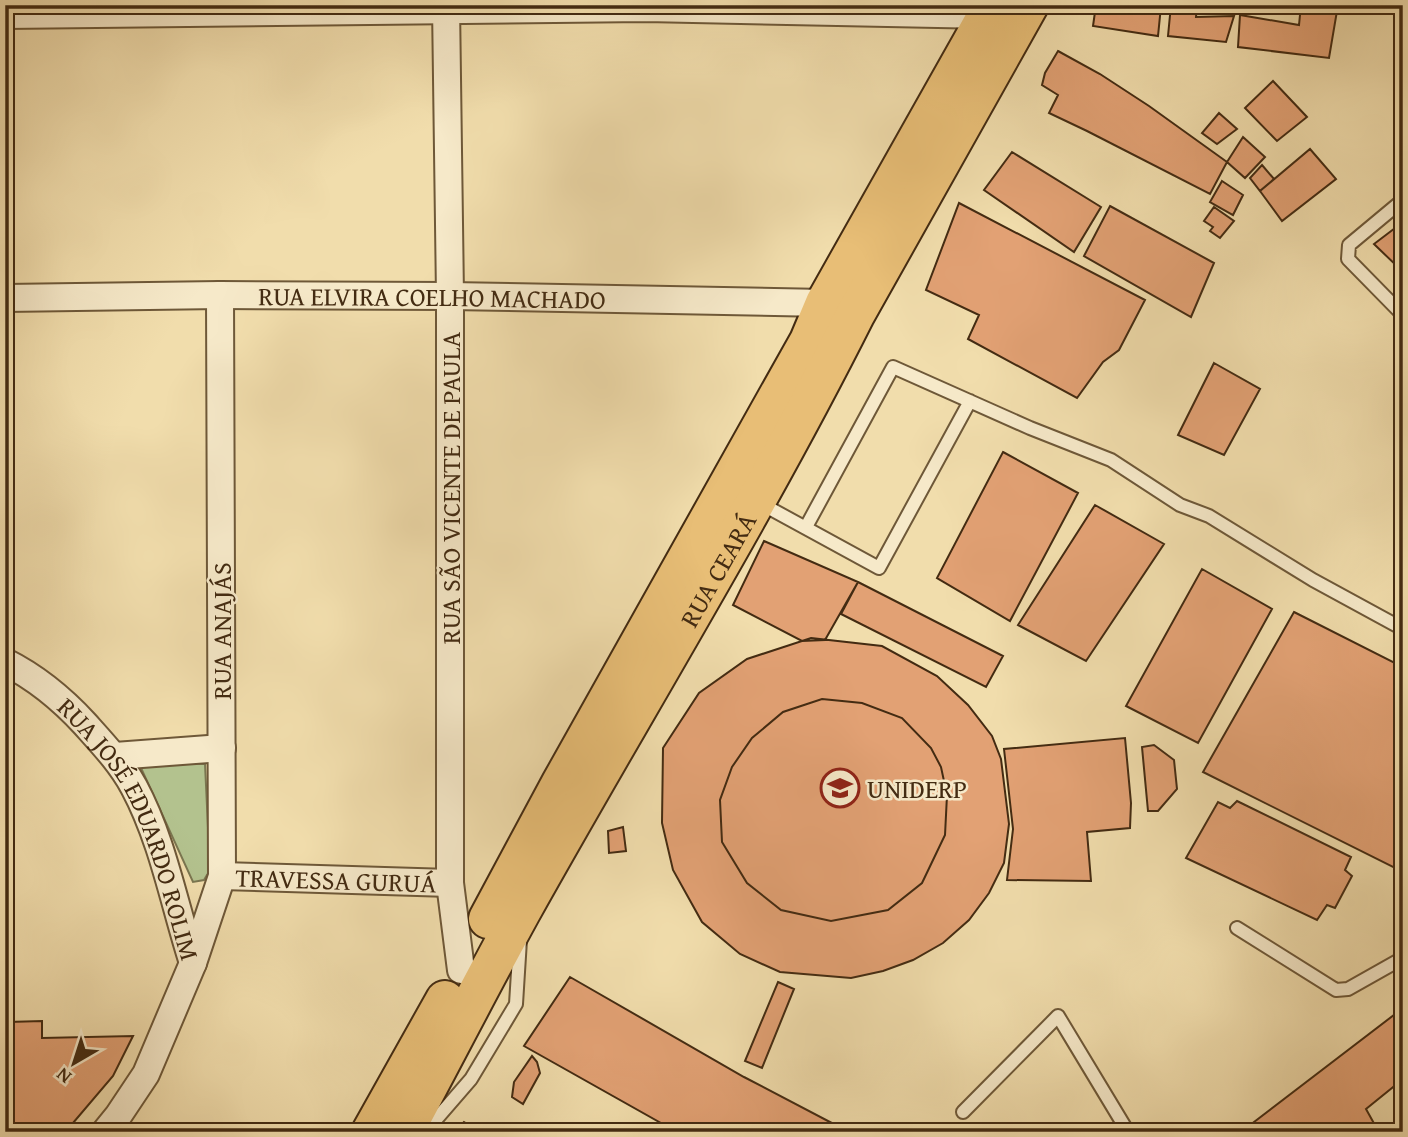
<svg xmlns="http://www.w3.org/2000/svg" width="1408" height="1137" viewBox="0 0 1408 1137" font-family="'Gentium Book Plus',serif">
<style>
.green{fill:#b3c28e;stroke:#7b7650;stroke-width:2}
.building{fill:#e2a174;stroke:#432b12;stroke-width:2;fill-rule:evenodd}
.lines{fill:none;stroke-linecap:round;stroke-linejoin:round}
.lane-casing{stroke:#6e5838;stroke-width:16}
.street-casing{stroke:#6e5838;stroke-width:30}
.primary-casing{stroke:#432b12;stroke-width:42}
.lane{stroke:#f6e9c9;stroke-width:12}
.street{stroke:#f6e9c9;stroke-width:26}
.primary{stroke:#e8be76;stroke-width:38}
.labels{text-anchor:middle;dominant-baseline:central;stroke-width:5;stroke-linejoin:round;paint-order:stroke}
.street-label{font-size:26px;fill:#432b12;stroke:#f6e9c9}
.poi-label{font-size:26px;fill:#432b12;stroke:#f6e9c9;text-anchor:start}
</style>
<rect width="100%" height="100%" fill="#f1ddac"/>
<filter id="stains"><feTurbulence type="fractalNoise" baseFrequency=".00286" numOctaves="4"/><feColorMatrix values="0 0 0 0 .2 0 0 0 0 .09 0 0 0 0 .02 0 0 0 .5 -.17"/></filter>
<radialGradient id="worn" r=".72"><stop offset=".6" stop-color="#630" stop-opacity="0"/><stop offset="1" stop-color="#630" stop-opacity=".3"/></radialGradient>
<!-- green -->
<path class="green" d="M 145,760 L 205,764 L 210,870 L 204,880 L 193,882 L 141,768 Z"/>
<!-- building -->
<path class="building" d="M 1096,5 L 1161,6 L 1158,36 L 1093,26 Z
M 1171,5 L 1197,5 L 1196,17 L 1234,16 L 1226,42 L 1168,36 Z
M 1301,5 L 1338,5 L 1329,58 L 1238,47 L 1240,15 L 1299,25 Z
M 1058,51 L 1100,74 L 1149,106 L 1227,162 L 1210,194 L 1087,131 L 1049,113 L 1058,95 L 1042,85 L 1045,73 Z
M 1273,81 L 1307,117 L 1277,141 L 1245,108 Z
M 1219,113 L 1237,129 L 1217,144 L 1202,133 Z
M 1243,137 L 1265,157 L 1245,178 L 1227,162 Z
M 1310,149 L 1336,179 L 1282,221 L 1260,191 Z
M 1012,152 L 1101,207 L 1074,252 L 984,190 Z
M 1262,165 L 1274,179 L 1260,191 L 1250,178 Z
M 1222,181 L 1243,195 L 1233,215 L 1210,202 Z
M 959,203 L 1145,300 L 1119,350 L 1103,362 L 1077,398 L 968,339 L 979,315 L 926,290 Z
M 1110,206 L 1214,263 L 1191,317 L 1084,256 Z
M 1214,207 L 1234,221 L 1220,238 L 1210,231 L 1213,227 L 1204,221 Z
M 1403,222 L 1403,272 L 1374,244 Z
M 1214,363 L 1260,389 L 1224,455 L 1178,435 Z
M 1003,452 L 1078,493 L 1010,621 L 937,578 Z
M 1095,505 L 1164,544 L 1086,661 L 1018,625 Z
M 764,541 L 858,582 L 825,640 L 802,641 L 733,605 Z
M 1202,569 L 1272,609 L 1198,743 L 1126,706 Z
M 858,582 L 1003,656 L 986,687 L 841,614 Z
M 1294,612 L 1403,667 L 1403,872 L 1203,772 Z
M 811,638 L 882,646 L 937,676 L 968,705 L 992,736 L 1001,759 L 1009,824 L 1004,863 L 989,893 L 969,920 L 943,943 L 913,960 L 883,971 L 851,978 L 780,972 L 740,954 L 702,922 L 673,870 L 662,823 L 663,748 L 699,693 L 747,659 ZM 822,699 L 862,703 L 902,718 L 931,748 L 941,767 L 947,795 L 945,835 L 922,883 L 888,910 L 831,921 L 781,910 L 747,883 L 722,842 L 720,800 L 732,767 L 752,738 L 783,712 Z
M 822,699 L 862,703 L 902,718 L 931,748 L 941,767 L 947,795 L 945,835 L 922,883 L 888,910 L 831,921 L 781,910 L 747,883 L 722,842 L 720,800 L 732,767 L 752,738 L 783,712 Z
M 1125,738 L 1131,803 L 1130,828 L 1087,832 L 1091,881 L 1007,880 L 1013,829 L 1004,749 Z
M 1154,745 L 1174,760 L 1177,789 L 1158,811 L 1148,811 L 1142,747 Z
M 1237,801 L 1351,857 L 1345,870 L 1352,876 L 1335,908 L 1327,905 L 1317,920 L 1186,858 L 1218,802 L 1230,808 Z
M 623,827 L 626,851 L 609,853 L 608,831 Z
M 570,977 L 744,1077 L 849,1132 L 677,1132 L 524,1046 Z
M 778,982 L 794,989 L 762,1068 L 745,1061 Z
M 1403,1008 L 1403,1079 L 1366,1109 L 1376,1127 L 1370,1132 L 1241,1132 Z
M 42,1021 L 42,1038 L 133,1036 L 113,1076 L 73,1123 L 63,1132 L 5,1132 L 5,1036 L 9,1036 L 8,1022 Z
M 532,1056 L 537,1062 L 540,1073 L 523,1104 L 512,1097 L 514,1082 Z
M 464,1122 L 480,1131 L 480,1132 L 454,1132 Z"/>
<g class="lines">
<defs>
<path id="lane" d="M 1403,200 L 1349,245 L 1348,259 L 1403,315
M 760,503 L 879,568 L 970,401
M 806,527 L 893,367 L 1030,428 L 1111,460 L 1180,505 L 1209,516 L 1313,580 L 1403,629
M 1237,928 L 1336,990 L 1348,989 L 1403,958
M 963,1112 L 1058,1016 L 1128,1132
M 412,1130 L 426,1131 L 471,1079 L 516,1004 L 520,940"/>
<g id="street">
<path d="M 446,5 L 450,296 L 450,883 L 461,970"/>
<path d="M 5,15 L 646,8 L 988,15"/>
<path id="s1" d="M 5,298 L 220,295 L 450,296 L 825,303 L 837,308"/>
<path id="s2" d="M 5,662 C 37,678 61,698 85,724 C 103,744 121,763 134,787 C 163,841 174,904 193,963"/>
<path d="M 115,756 L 222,748"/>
<path id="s3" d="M 222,876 L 450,883"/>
<path d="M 105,1132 L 118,1116 L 146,1074 L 193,963 L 222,876 L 220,295"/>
</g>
<g id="primary">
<path d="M 488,919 L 561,783 L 809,341 L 825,303 L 993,5"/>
<path d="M 371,1132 L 445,1000"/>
<path id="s4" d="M 404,1132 C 443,1059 481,985 521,912 C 632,713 753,518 855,315 L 1029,5"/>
</g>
</defs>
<!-- lane casing -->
<use href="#lane" class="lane-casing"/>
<!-- street casing -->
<use href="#street" class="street-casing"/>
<!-- primary casing -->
<use href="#primary" class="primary-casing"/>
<!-- lane -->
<use href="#lane" class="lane"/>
<!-- street -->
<use href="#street" class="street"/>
<!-- primary -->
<use href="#primary" class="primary"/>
</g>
<!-- icons -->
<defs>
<symbol id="school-ring" viewBox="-11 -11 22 22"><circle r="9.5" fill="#f6e9c9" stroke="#8f2418" stroke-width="1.5"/><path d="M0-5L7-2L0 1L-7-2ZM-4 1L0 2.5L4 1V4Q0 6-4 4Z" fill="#8f2418"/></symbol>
</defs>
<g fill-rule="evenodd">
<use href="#school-ring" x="818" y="766" width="44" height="44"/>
</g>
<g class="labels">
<!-- street labels -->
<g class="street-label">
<text stroke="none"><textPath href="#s1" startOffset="427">RUA ELVIRA COELHO MACHADO</textPath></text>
<text transform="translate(450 488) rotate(-90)">RUA SÃO VICENTE DE PAULA</text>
<text stroke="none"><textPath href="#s4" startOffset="644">RUA CEARÁ</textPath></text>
<text transform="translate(221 631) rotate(-90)">RUA ANAJÁS</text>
<text stroke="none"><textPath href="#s2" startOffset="217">RUA JOSÉ EDUARDO ROLIM</textPath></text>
<text stroke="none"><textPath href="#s3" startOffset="114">TRAVESSA GURUÁ</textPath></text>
</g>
<!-- poi labels -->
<g class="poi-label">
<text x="867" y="788">UNIDERP</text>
</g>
</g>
<!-- margin -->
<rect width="1408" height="1137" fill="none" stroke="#f1ddac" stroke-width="28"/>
<rect x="7" y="7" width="1394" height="1123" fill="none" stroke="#432b12" stroke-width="3.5"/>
<rect x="14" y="14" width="1380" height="1109" fill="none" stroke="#432b12" stroke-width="2"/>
<!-- north arrow -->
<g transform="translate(74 1063) rotate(219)" stroke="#f6e9c9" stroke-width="5" paint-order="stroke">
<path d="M0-5L12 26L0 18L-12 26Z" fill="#432b12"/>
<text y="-10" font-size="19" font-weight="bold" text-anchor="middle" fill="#432b12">N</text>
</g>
<rect width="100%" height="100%" filter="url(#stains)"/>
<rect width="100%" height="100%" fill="url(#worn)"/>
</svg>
